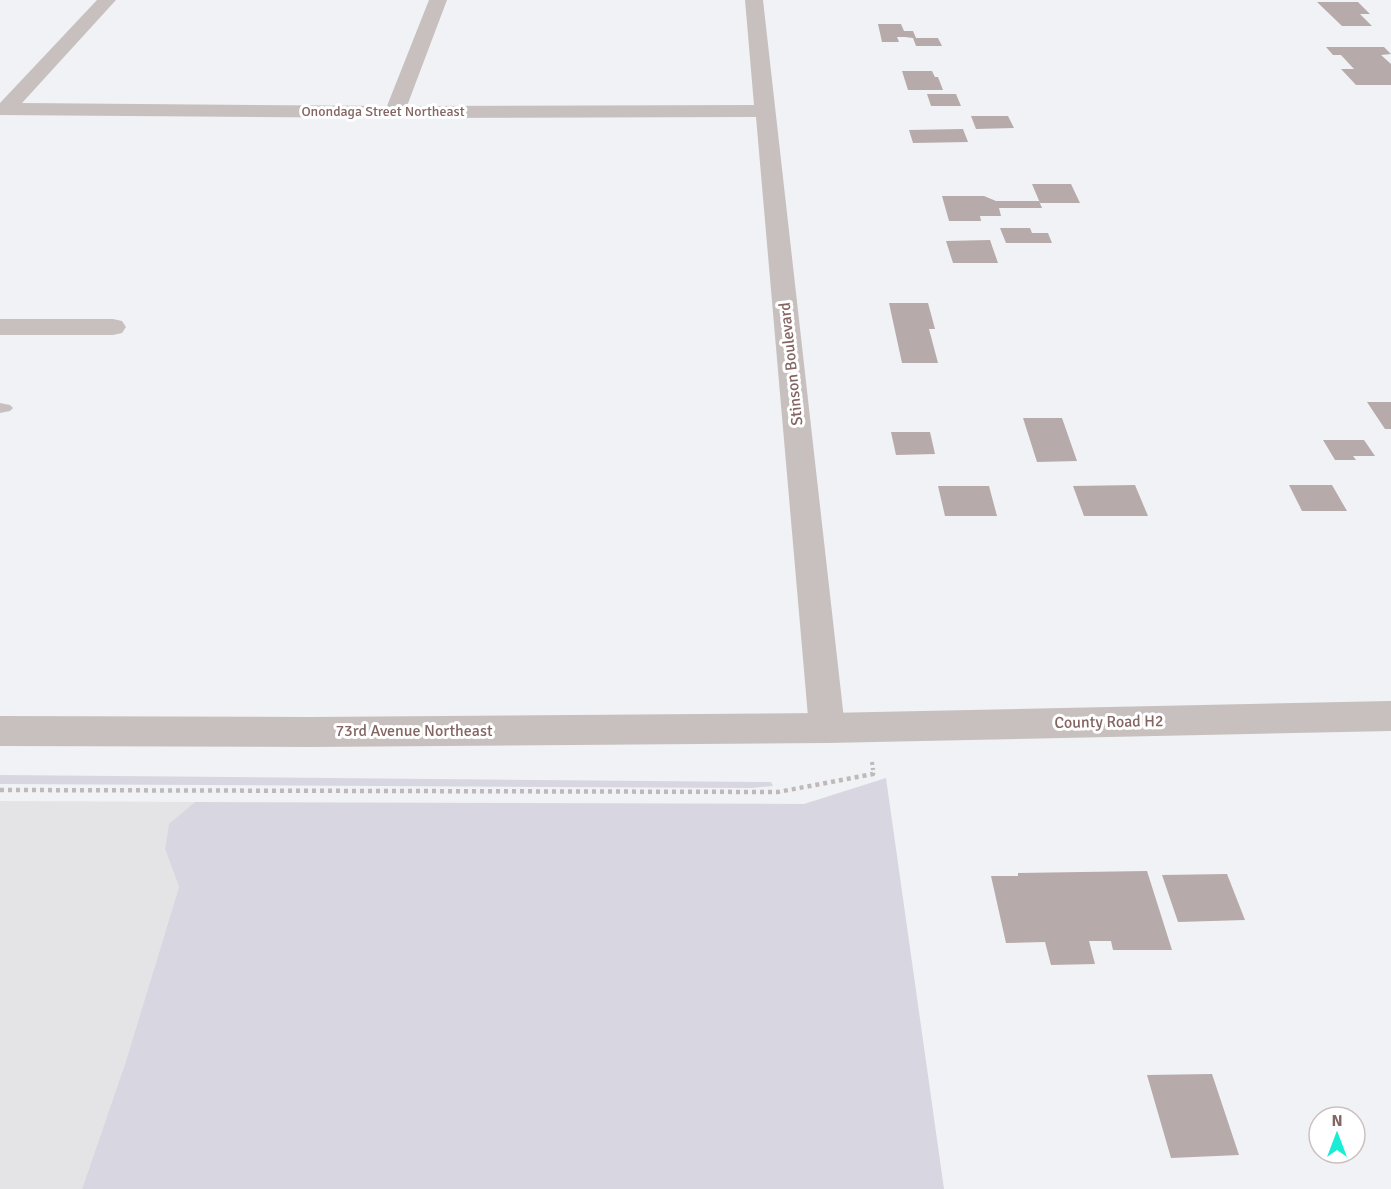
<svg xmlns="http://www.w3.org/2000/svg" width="1391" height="1189" viewBox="0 0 1391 1189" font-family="Signika,sans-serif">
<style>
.built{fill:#e4e3e5}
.green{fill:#d8d6e1}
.building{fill:#b7aaaa}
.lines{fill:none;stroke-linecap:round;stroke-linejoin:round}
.path-far1{stroke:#bfbab9;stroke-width:4;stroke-dasharray:3 3;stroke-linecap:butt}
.path{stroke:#bfbab9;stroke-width:4.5;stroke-dasharray:4 4;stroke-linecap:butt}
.service{fill:#c7c0bf;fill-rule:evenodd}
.minor{fill:#c7c0bf;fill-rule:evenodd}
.tertiary{fill:#c7c0bf;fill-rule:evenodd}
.labels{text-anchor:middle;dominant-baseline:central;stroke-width:6;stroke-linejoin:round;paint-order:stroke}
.far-street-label{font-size:14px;fill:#836562;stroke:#fff}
.street-label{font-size:16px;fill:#836562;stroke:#fff}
</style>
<rect width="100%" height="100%" fill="#f0f2f5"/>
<!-- built -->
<path class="built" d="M 0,801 L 195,802 L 169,825 L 165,849 L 179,887 L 125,1064 L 82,1189 L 0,1189 Z"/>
<!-- green -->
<path class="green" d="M 0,775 L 757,782 L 771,782 L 773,786 L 752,788 L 0,784 Z
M 886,778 L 944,1189 L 82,1189 L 125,1064 L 179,887 L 165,849 L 169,824 L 195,802 L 804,804 Z"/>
<!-- building -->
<path class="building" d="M 1317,2 L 1358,2 L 1370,14 L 1360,14 L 1372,26 L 1342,26 Z
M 878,24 L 901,24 L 904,31 L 913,31 L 916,38 L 938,38 L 942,46 L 916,46 L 913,38 L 905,37 L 897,37 L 899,42 L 882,42 Z
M 1326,47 L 1384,47 L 1391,54 L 1381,55 L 1391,64 L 1391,85 L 1356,85 L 1341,69 L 1354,69 L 1341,55 L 1333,55 Z
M 902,71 L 932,71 L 935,77 L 938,77 L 943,90 L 908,90 Z
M 927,94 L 956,94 L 961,106 L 931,106 Z
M 971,116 L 1008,116 L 1014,128 L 976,129 Z
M 963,129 L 968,142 L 913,143 L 909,130 Z
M 1032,184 L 1071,184 L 1080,203 L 1040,203 Z
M 942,196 L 984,196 L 996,201 L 1039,201 L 1042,208 L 999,208 L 1001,216 L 980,216 L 981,221 L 949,221 Z
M 1000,228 L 1030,228 L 1032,233 L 1048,233 L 1052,243 L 1006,243 Z
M 990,240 L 998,263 L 953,263 L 946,241 Z
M 889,303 L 928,303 L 935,329 L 929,329 L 938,363 L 902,363 Z
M 1367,402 L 1391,402 L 1391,429 L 1385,429 Z
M 1023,418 L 1062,418 L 1077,461 L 1037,462 Z
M 891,432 L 930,432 L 935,454 L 896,455 Z
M 1323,440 L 1364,440 L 1375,456 L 1353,456 L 1356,460 L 1335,460 Z
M 1135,485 L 1148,516 L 1084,516 L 1073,486 Z
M 1289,485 L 1332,485 L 1347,511 L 1302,511 Z
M 938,486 L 989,486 L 997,516 L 945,516 Z
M 1147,871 L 1172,950 L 1113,950 L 1111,941 L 1089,941 L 1095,964 L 1051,965 L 1045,942 L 1006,943 L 991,876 L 1018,876 L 1018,873 Z
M 1227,874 L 1245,920 L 1178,922 L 1162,875 Z
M 1212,1074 L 1239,1155 L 1171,1158 L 1147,1075 Z"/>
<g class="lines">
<!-- path-far1 -->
<path class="path-far1" d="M 872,762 L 873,770"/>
<!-- path -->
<path class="path" d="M 0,790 L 778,792 L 873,774 L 873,768"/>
<!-- service -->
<path class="service" d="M 0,403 L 10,405 L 13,408 L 10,411 L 0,413 Z"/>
<!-- minor -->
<path class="minor" d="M 97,0 L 116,0 L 22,103 L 387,106 L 429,0 L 447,0 L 407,106 L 754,105 L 745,0 L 763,0 L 845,728 L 840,739 L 827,743 L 814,739 L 809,728 L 756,117 L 395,118 L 0,115 L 0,103 Z
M 0,319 L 113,319 L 122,321 L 126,327 L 122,333 L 113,335 L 0,335 Z"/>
<!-- tertiary -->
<path class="tertiary" d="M 1391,701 L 1391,731 L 827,743 L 311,747 L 0,746 L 0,716 L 311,717 L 827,713 Z"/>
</g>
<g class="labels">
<!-- far-street labels -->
<g class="far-street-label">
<text x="383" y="111">Onondaga Street Northeast</text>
</g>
<!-- street labels -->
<g class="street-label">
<text transform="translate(791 364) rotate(-96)">Stinson Boulevard</text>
<text transform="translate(1109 722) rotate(-1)">County Road H2</text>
<text x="414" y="731">73rd Avenue Northeast</text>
</g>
</g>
<!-- north arrow -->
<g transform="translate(1337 1135)"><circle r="28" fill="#ffffff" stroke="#cdc1c0" stroke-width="1.5"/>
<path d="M0-4.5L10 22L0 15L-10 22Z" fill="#19edd5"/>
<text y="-9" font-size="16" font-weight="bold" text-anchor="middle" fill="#836562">N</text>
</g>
</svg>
